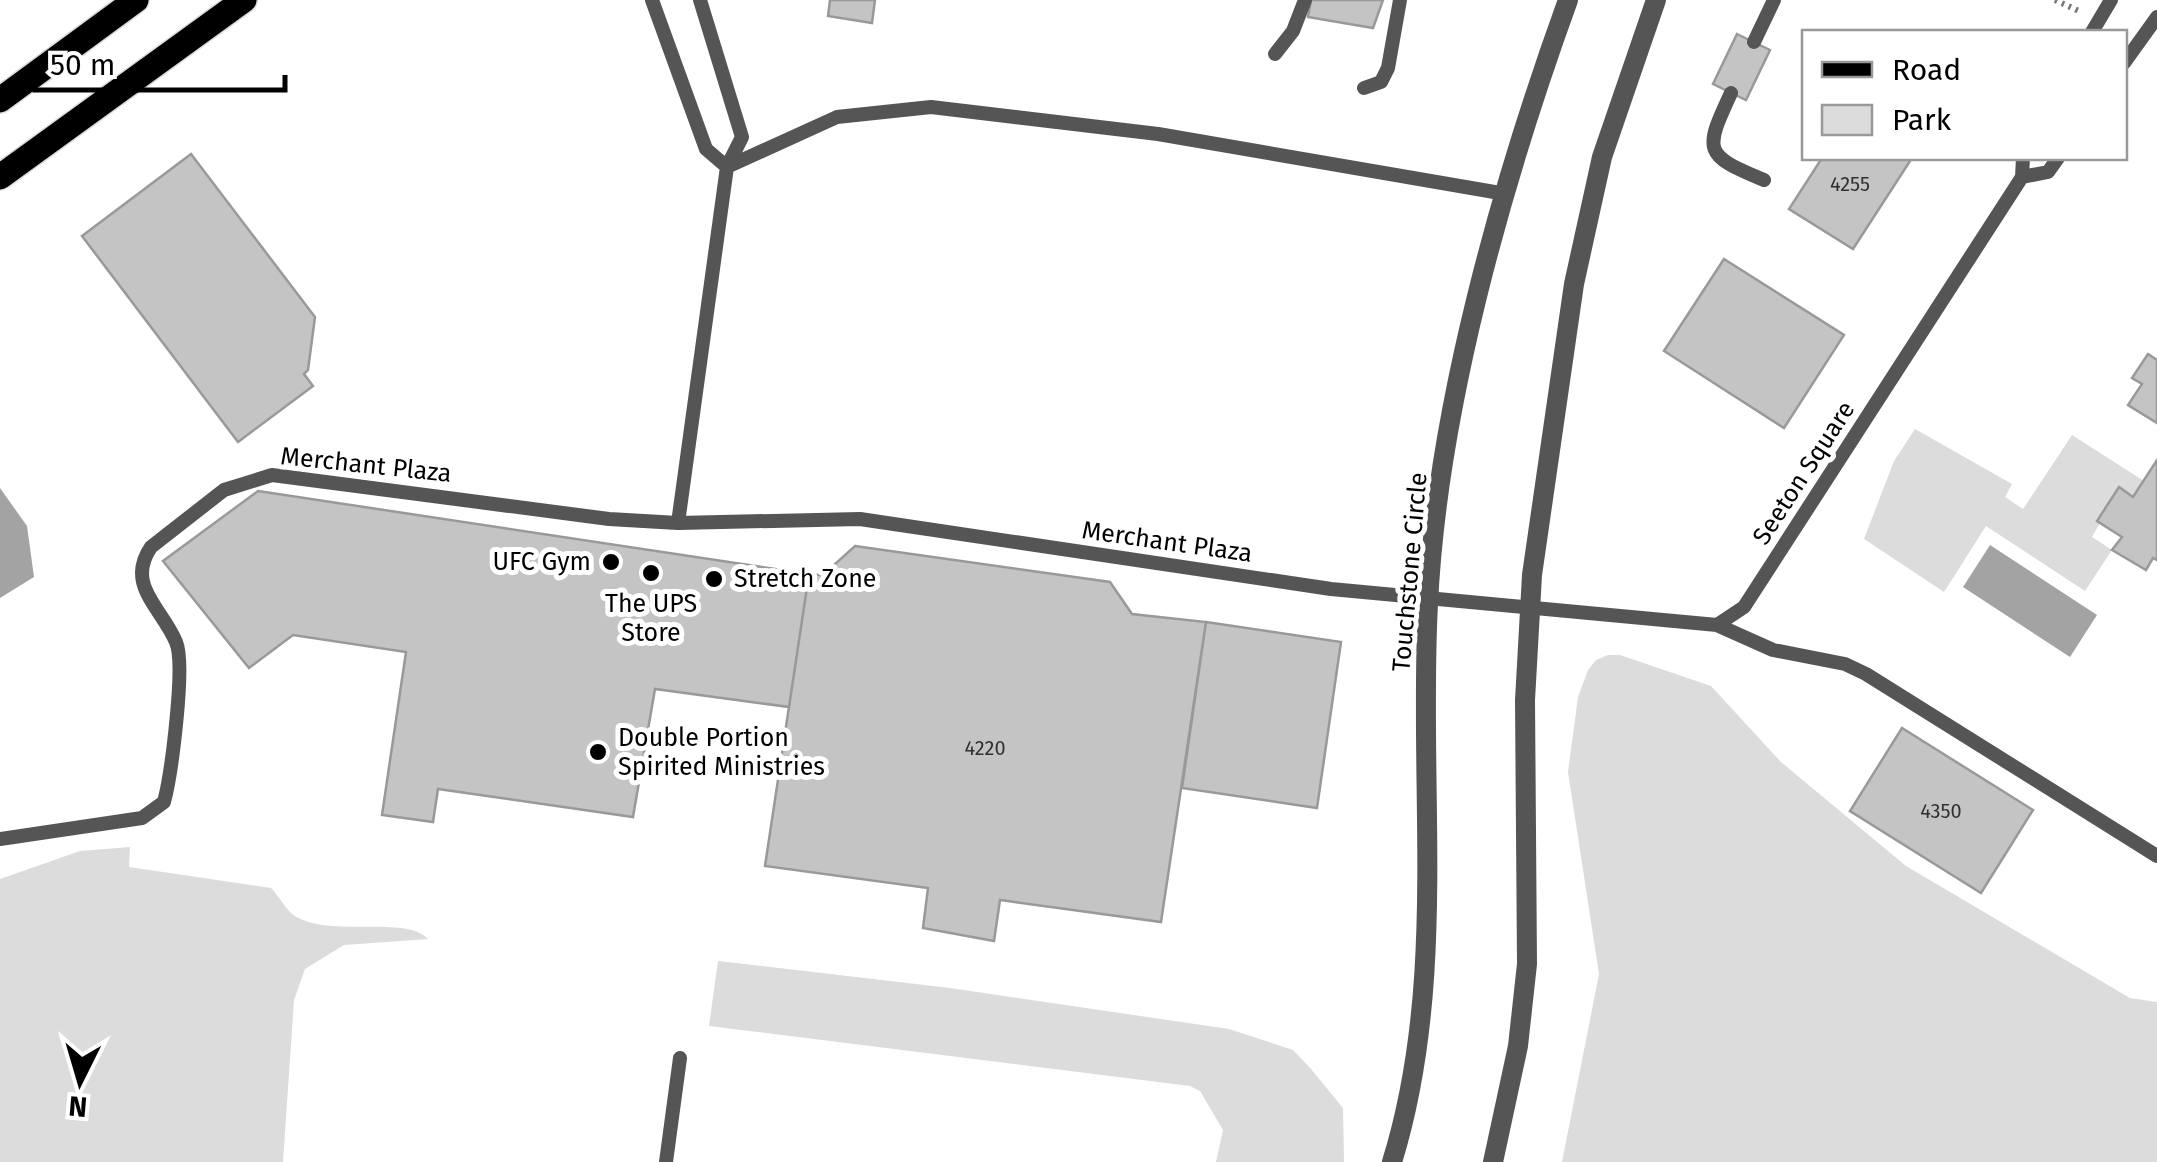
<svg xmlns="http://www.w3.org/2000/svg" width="2157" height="1162" viewBox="0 0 2157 1162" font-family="'Fira Sans',sans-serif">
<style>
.green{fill:#dcdcdc}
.water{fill:#a3a3a3}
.building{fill:#c4c4c4;stroke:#999;stroke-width:2.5}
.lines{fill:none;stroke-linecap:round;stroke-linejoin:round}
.primary-casing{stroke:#dbdbdb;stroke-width:28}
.path{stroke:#777;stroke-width:6;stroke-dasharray:2.5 5;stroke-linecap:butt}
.service{stroke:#555;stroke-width:14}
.minor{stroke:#555;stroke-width:20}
.primary{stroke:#000;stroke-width:25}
.poi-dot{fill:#000;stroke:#fff;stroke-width:4}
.labels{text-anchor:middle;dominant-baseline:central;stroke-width:10;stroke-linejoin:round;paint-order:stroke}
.number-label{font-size:20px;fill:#313131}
.street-label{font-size:25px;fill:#000;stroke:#fff}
.poi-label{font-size:25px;fill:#000;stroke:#fff;text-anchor:start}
</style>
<rect width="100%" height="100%" fill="#fff"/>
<!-- green -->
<path class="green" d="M 1915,429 L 2012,484 L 2005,497 L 2023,509 L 2072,435 L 2144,481 L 2133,497 L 2120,488 L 2092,537 L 2112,550 L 2085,591 L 1986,526 L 1944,592 L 1864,539 L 1894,461 Z
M 1608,655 L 1620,655 L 1711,686 L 1781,762 L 1906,866 L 2130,998 L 2157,1002 L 2157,1162 L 1562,1162 L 1599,974 L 1568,772 L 1578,697 L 1588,670 L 1596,660 Z
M 130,847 L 129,867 L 271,888 C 278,895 284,906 291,913 C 323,940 406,914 428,939 L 344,945 L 305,969 L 294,1000 L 283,1162 L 0,1162 L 0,879 L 80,851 Z
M 718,961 L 950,988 L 1229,1029 L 1293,1050 L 1311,1069 L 1343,1108 L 1344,1162 L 1216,1162 L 1223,1130 L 1200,1091 L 1190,1086 L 709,1026 Z"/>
<!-- water -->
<path class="water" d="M 0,488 L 27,526 L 34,577 L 0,598 Z
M 1990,545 L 2097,615 L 2070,657 L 1963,587 Z"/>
<!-- building -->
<path class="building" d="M 830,0 L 875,0 L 872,23 L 828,16 Z
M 1311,0 L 1383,0 L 1373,28 L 1308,17 Z
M 1737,34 L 1770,50 L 1746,100 L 1713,84 Z
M 191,154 L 315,317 L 308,370 L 304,374 L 313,386 L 238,442 L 82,236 Z
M 1822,158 L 1912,158 L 1853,249 L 1789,209 Z
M 1724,259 L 1844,335 L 1784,428 L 1664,351 Z
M 2148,354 L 2157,360 L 2157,423 L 2128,405 L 2142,384 L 2132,378 Z
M 2157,460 L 2157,560 L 2153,558 L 2146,570 L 2112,550 L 2122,537 L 2097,521 L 2119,487 L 2133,497 Z
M 258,491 L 809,574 L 789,707 L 655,689 L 633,817 L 438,789 L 433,822 L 382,815 L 406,652 L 293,635 L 249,668 L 163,561 Z
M 855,546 L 1110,582 L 1132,614 L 1206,622 L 1161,922 L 1000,900 L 994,941 L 923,928 L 928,888 L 765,866 L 809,574 L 823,575 Z
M 1206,622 L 1341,642 L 1317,808 L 1182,788 Z
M 1902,728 L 2033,810 L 1981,893 L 1850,811 Z"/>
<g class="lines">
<defs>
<path id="primary" d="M 0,100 L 136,0
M 0,177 L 244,0"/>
</defs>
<!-- primary casing -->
<use href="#primary" class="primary-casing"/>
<!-- path -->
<path class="path" d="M 2055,0 L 2079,11"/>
<!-- service -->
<path class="service" d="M 652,0 L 706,149 L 727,167
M 2092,32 L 2111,0
M 1754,42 L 1774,0
M 1275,54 L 1293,31 L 1305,0
M 2124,63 L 2157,17
M 1364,88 L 1381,82 L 1388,68 L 1400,0
M 1731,93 C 1704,151 1703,155 1764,180
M 727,167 L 837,117 L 931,107 L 1158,134 L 1506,194
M 2022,177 L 2048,172 L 2058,158
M 678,523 L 727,167 L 742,137 L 700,0
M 1717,625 L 1773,650 L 1845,664 L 1866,674 L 2157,856
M 0,839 L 142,818 L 164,802 C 171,776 186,665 176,642 C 162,608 125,585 151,547 L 224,490 L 272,475 L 609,519 L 678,523 L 860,519 L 1331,589 L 1717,625 L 1744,607 L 2022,177 L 2023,158
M 666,1162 L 680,1058"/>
<!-- minor -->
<path class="minor" d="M 1392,1162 C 1448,981 1418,790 1428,604 C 1437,411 1502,182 1568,0
M 1493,1162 L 1518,1046 L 1527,964 L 1525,700 L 1532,575 L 1574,284 L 1602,157 L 1656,0"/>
<!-- primary -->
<use href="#primary" class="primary"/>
</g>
<!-- markers -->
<g class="poi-dot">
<circle cx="611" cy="562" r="10"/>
<circle cx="651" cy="573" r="10"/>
<circle cx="714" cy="579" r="10"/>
<circle cx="598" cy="752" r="10"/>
</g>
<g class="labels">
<!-- number labels -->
<g class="number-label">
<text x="1850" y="184">4255</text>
<text x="985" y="748">4220</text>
<text x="1941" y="811">4350</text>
</g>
<!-- street labels -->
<g class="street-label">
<text transform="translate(366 465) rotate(6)">Merchant Plaza</text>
<text transform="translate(1804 473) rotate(-57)">Seeton Square</text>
<text transform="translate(1167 542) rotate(8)">Merchant Plaza</text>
<text transform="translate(1410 572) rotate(-85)">Touchstone Circle</text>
</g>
<!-- poi labels -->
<g class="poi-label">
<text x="591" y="562" text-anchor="end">UFC Gym</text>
<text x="734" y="579">Stretch Zone</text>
<text x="651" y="604" text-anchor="middle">The UPS<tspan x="651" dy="29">Store</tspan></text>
<text x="618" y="738">Double Portion<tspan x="618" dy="29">Spirited Ministries</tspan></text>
</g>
</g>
<!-- legend -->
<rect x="1802" y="30" width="325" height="130" fill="#ffffff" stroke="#999999" stroke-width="2.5"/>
<rect x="1822" y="62" width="50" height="15" fill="#000000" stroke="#999999" stroke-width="2.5"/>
<text x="1892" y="80" font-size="30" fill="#000000">Road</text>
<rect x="1822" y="105" width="50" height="30" fill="#dcdcdc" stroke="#999999" stroke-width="2.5"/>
<text x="1892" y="130" font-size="30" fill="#000000">Park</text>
<!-- north arrow -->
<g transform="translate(80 1082) rotate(185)" stroke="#ffffff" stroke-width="8" paint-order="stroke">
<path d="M0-8L18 38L0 25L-18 38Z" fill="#000000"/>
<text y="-15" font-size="28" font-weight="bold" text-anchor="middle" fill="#000000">N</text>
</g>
<!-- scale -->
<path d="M35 75v15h250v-15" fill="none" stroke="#000000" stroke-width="5"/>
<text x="50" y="75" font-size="30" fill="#000000" stroke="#ffffff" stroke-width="8" paint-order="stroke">50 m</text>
</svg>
